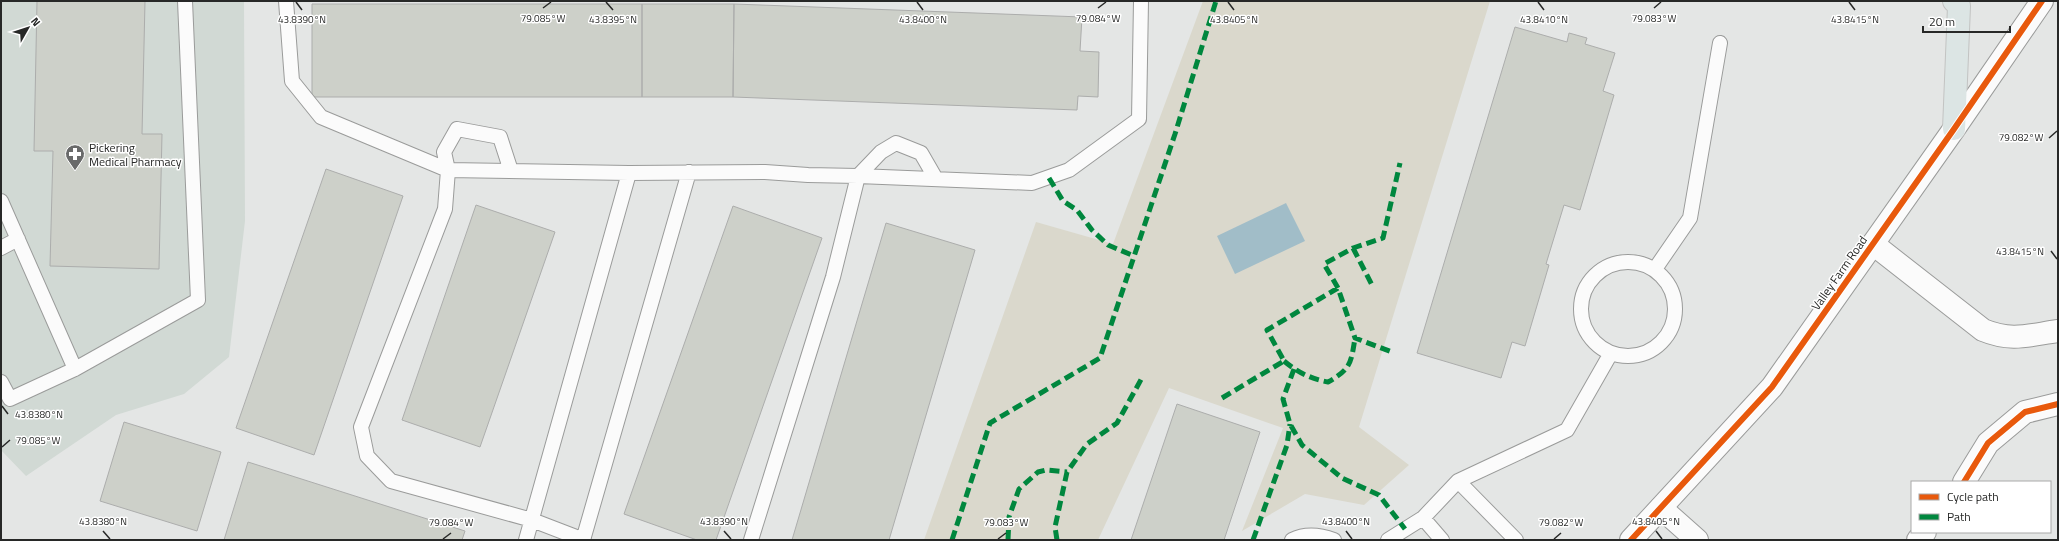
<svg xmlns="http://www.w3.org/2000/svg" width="2059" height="541" viewBox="0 0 2059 541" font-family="'Titillium Web',sans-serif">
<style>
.built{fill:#d1d9d4}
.green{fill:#dad8cc}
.water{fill:#a1bdc8}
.building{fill:#cdd0c9;stroke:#acadac}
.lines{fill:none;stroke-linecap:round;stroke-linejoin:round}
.service-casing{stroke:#9a9b9a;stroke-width:16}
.minor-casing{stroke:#9a9b9a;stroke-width:24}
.tertiary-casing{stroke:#9a9b9a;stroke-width:24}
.primary-casing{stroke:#c2c3c2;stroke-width:24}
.service{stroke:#fbfbfb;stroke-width:14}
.minor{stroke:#fbfbfb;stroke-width:22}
.tertiary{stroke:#fbfbfb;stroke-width:22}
.primary{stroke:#dce5e4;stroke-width:22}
.quiet{stroke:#00873e;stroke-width:5;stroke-dasharray:10 5;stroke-linecap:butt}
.cycleway-casing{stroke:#fff;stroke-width:8}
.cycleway{stroke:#e8590c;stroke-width:6}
.ticks{fill:none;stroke:#272827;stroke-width:1.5}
.labels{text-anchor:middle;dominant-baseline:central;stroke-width:3;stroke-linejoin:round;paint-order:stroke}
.poi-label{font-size:12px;fill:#272827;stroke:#fff;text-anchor:start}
.street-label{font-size:12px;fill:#272827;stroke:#fff}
.ticks-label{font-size:10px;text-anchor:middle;fill:#272827;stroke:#fff;stroke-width:3;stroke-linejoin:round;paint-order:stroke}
</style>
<rect width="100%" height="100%" fill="#e4e6e5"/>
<!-- built -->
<path class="built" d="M 1,1 L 244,1 L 245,221 L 229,357 L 184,394 L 116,415 L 26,476 L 1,450 Z"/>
<!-- green -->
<path class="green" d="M 1203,1 L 1490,1 L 1359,427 L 1409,465 L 1364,505 L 1305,494 L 1242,531 L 1283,428 L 1169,388 L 1098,540 L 924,540 L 1036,222 L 1113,244 Z"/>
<!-- water -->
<path class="water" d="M 1286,203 L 1305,241 L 1235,274 L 1217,236 Z"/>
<!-- building -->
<path class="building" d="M 37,1 L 145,1 L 142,134 L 162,134 L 159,269 L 50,266 L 53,151 L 34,151 Z
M 312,4 L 642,4 L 642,97 L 312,97 Z
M 642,4 L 734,4 L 733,97 L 642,97 Z
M 734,4 L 1082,17 L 1080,51 L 1099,52 L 1098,97 L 1078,96 L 1077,110 L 733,97 Z
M 1515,27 L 1567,42 L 1569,33 L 1587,38 L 1585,44 L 1615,53 L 1603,91 L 1614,95 L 1580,210 L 1564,205 L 1546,264 L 1549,265 L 1525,346 L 1512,342 L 1501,378 L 1417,353 Z
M 326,169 L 403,196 L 314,455 L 236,428 Z
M 476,205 L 555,232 L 480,447 L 402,420 Z
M 733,206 L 822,238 L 716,540 L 697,540 L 624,514 Z
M 886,223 L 975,250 L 889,540 L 792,540 Z
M 1177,404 L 1260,432 L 1224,540 L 1131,540 Z
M 124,422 L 221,452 L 197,531 L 100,501 Z
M 248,462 L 465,531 L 462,540 L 224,540 Z"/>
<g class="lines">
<defs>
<path id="service" d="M 286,1 L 292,81 L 321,117 L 448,170
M 448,170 L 444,152 L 457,129 L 500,137 L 511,171
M 858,176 L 1032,183 L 1069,170 L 1139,119 L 1141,1
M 858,176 L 881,152 L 896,143 L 921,153 L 936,179
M 1,201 L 75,369 L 198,300 L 185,1
M 1,248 L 18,239
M1581 309a47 47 0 1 1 94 0a47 47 0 1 1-94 0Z
M 1655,269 L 1690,218 L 1720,43
M 1,382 L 10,399 L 75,369
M 1458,481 L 1516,540
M 1423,518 L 1442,540
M 526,540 L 629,173
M 583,540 L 689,172
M 584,540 L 532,520 L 391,481 L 367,456 L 361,427 L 445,209 L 448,170 L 629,173 L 765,172 L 808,175 L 858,176 L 833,277 L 751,540
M 1292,540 C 1306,533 1320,535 1334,540
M 1388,540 L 1423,518 L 1458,481 L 1567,430 L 1611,353"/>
<path id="minor" d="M 1873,244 L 1983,330 C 2012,342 2029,335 2058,331
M 1964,482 L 1988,443 L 2025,412 L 2058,404
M 1661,508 L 1697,540
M 1918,540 L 1925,532"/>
<path id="tertiary" d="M 1631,540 L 1772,387 L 1954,129 L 2042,1"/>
<path id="primary" d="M 1954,1 L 1959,6 L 1954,129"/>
</defs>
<!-- service casing -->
<use href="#service" class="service-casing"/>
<!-- minor casing -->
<use href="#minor" class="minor-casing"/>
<!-- tertiary casing -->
<use href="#tertiary" class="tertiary-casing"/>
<!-- primary casing -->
<use href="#primary" class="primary-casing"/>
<!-- service -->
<use href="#service" class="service"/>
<!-- minor -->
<use href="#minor" class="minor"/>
<!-- tertiary -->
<use href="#tertiary" class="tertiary"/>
<!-- primary -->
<use href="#primary" class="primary"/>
<!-- quiet -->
<path class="quiet" d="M 1049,178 L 1063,201 L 1077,210 L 1092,230 L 1108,245 L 1134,256
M 1353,248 L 1372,285
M 1338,288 L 1324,264 L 1353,248 L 1383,238 L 1400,163
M 1284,361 C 1297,372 1311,379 1328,382 C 1351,369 1351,363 1355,338
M 1294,369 L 1283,399 L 1290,424 L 1302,445 L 1342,478 L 1379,495 L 1405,529
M 1222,398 L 1284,361 L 1267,330 L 1338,288 L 1355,338 L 1392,352
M 952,540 L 990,423 L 1100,358 L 1175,134 L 1216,1
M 1008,540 L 1009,517 L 1019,489 L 1038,472 L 1046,470 L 1067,472
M 1057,540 L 1055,527 L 1067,472 L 1087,444 L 1117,423 L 1143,376
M 1253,540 L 1287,445 L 1290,424"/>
<defs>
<path id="cycleway" d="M 1964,482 L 1988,443 L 2025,412 L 2058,404
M 1631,540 L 1772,387 L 1954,129 L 2042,1"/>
</defs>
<!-- cycleway casing -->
<use href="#cycleway" class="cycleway-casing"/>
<!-- cycleway -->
<use href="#cycleway" class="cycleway"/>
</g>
<!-- ticks -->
<path class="ticks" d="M 296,2 L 302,10M 606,2 L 613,10M 917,2 L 923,10M 1228,2 L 1234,10M 1538,2 L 1544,10M 1849,2 L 1855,10M 543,8 L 551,2M 1098,8 L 1106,2M 1654,8 L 1661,2M 2049,138 L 2057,131M 2051,251 L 2057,259M 2,406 L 8,414M 2,447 L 10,440M 103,531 L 110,539M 724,531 L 731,539M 1346,531 L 1352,539M 1656,531 L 1662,539M 443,539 L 451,533M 998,539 L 1006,533M 1554,539 L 1561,533"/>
<!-- icons -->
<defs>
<symbol id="pharmacy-pin" viewBox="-11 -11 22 30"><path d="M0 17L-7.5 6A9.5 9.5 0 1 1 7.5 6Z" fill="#696a6a" stroke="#fff"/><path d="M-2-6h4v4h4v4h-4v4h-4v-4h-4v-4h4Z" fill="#fff"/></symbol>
</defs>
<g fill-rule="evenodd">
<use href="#pharmacy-pin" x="64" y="143" width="22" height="30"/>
</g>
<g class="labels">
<!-- poi labels -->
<g class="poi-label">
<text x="89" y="147">Pickering<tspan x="89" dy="14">Medical Pharmacy</tspan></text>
</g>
<!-- street labels -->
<g class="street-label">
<text transform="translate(1839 273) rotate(-55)">Valley Farm Road</text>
</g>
</g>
<g class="ticks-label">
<text x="543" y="22">79.085°W</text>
<text x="1098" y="22">79.084°W</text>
<text x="1654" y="22">79.083°W</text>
<text x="302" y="23">43.8390°N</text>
<text x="613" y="23">43.8395°N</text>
<text x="923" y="23">43.8400°N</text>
<text x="1234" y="23">43.8405°N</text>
<text x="1544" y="23">43.8410°N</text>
<text x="1855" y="23">43.8415°N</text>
<text x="2021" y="141">79.082°W</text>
<text x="2020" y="255">43.8415°N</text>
<text x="39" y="418">43.8380°N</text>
<text x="38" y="444">79.085°W</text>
<text x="103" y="525">43.8380°N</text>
<text x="724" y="525">43.8390°N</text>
<text x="1346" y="525">43.8400°N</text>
<text x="1656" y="525">43.8405°N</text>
<text x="451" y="526">79.084°W</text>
<text x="1006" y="526">79.083°W</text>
<text x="1561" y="526">79.082°W</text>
</g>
<!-- border -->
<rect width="2059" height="541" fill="none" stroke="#272827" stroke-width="4"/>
<!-- legend -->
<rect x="1911" y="481" width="140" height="52" fill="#ffffff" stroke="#a9a9a9"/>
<rect x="1919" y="494" width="20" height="6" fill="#e8590c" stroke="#a9a9a9"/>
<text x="1947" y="501" font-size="12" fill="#272827">Cycle path</text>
<rect x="1919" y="514" width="20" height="6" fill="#00873e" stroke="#a9a9a9"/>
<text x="1947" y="521" font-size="12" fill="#272827">Path</text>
<!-- north arrow -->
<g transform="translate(28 28) rotate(51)" stroke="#ffffff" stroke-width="3" paint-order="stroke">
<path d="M0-3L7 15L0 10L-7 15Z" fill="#272827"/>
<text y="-6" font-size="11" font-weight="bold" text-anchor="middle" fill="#272827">N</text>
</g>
<!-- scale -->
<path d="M1923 26v6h87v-6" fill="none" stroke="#272827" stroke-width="2"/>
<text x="1929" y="26" font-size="12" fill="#272827" stroke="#ffffff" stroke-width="3" paint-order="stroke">20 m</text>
</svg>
